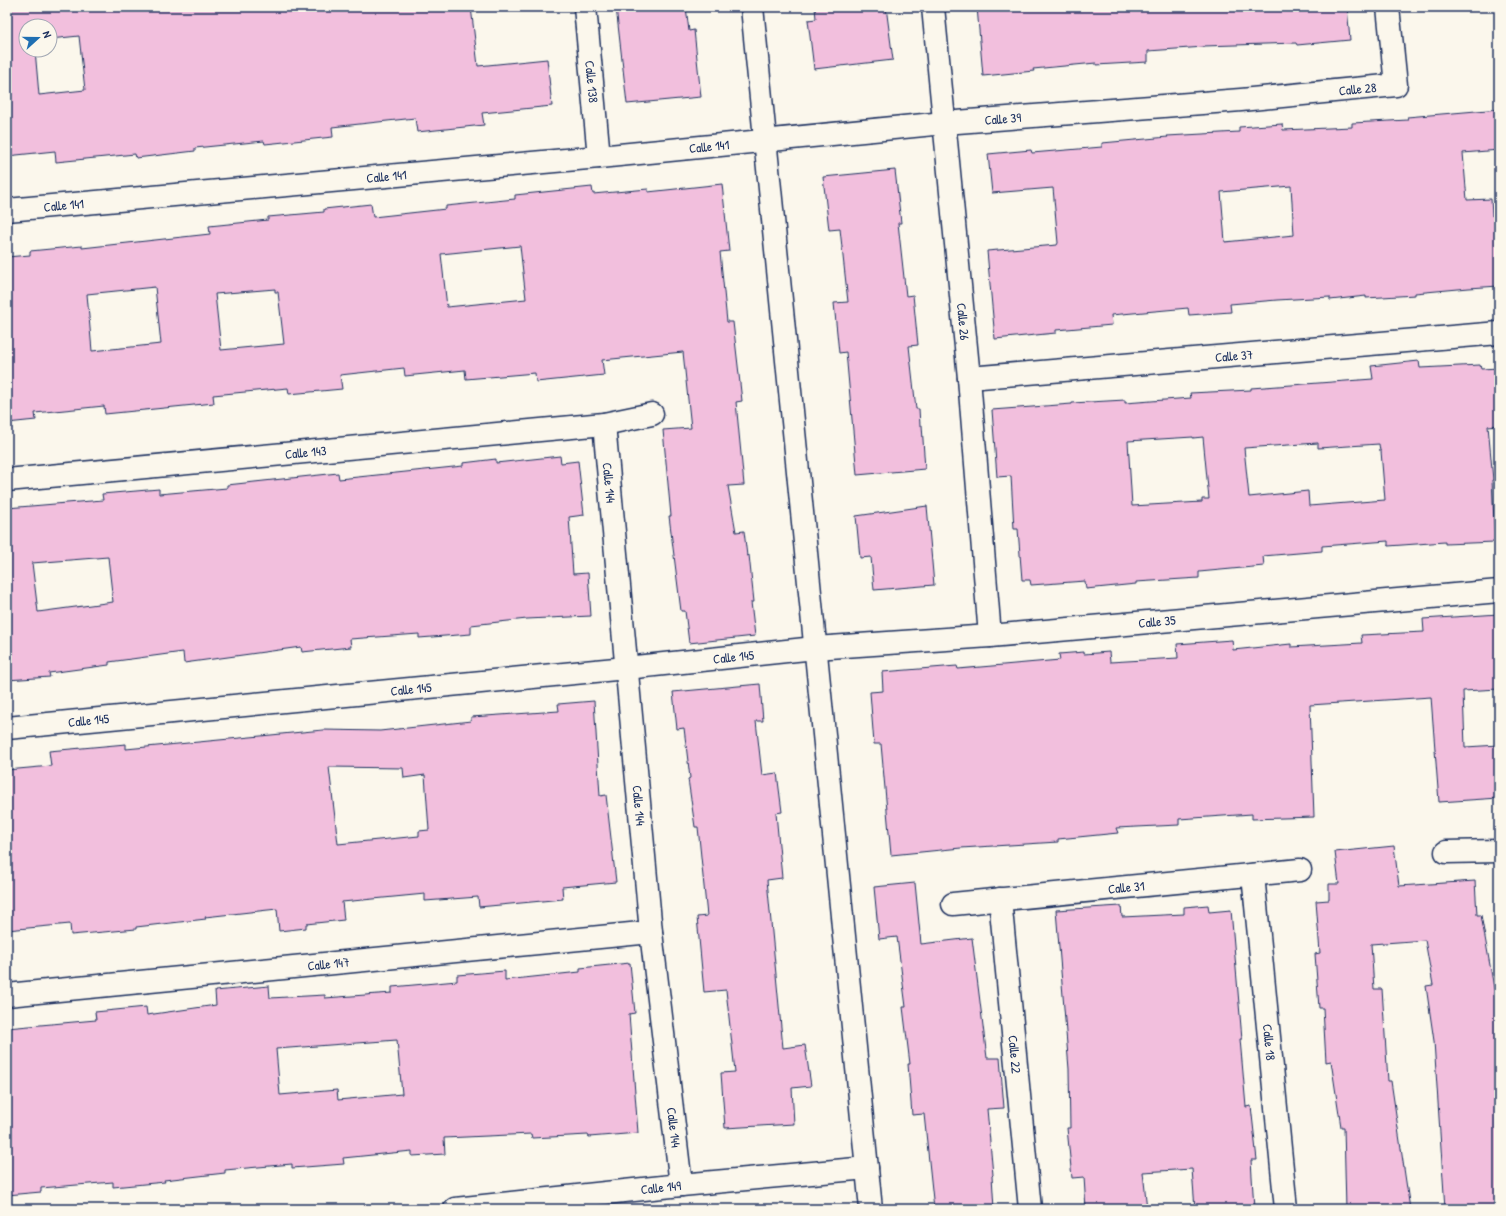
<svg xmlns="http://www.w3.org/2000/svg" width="1506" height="1216" viewBox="0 0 1506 1216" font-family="'Patrick Hand',sans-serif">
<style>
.building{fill:#f2bfdd;stroke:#1b2f5e;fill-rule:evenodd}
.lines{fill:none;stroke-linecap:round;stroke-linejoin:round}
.street-casing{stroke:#1b2f5e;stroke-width:25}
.secondary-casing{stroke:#1b2f5e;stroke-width:25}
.street{stroke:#fbf7ec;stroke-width:22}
.secondary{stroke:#fbf7ec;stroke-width:22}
.labels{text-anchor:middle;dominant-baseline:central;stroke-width:3.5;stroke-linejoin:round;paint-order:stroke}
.street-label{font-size:13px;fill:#1b2f5e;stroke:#fbf7ec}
</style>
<rect width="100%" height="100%" fill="#fbf7ec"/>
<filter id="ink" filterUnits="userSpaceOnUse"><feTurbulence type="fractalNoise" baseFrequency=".025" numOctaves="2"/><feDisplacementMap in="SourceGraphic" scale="8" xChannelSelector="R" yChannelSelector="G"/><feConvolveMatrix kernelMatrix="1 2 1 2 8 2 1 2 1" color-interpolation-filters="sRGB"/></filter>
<g filter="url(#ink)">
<!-- building -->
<path class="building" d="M 7,7 L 471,7 L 478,66 L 547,59 L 552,106 L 482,113 L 484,125 L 417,132 L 415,118 L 332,127 L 333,137 L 265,144 L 264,141 L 195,148 L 195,151 L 136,158 L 135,154 L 56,162 L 55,151 L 7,156 ZM 26,26 L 50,26 L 50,39 L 79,36 L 85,90 L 39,95 L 35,50 L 26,50 Z
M 616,7 L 686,7 L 689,31 L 694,30 L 701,97 L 627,104 Z
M 815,7 L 886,7 L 893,60 L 814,69 L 808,20 L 816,19 Z
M 977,7 L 1085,7 L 1086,9 L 1121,7 L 1347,7 L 1350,40 L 1297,45 L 1296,43 L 1204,46 L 1204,47 L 1148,51 L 1148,62 L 1096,65 L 1096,63 L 1033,69 L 1034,71 L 983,76 Z
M 1499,109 L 1499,150 L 1463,153 L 1467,200 L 1491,199 L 1492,216 L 1499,215 L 1499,286 L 1469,288 L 1415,293 L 1415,295 L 1366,298 L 1366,296 L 1330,300 L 1330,297 L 1277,300 L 1230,304 L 1231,312 L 1189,315 L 1188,308 L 1111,315 L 1112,325 L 1056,330 L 1056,333 L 995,339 L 987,251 L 1057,245 L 1058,243 L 1053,188 L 992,193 L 988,154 L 1031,150 L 1032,153 L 1102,147 L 1102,143 L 1168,137 L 1167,136 L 1239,132 L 1239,127 L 1282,124 L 1283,130 L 1352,127 L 1352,123 L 1408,120 L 1407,117 ZM 1291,186 L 1294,235 L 1225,242 L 1221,192 Z
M 895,170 L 901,223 L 898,223 L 906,296 L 913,295 L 918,345 L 909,346 L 916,409 L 919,409 L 920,425 L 922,425 L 925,469 L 857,475 L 846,352 L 839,353 L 834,303 L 848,302 L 840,229 L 829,230 L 823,177 Z
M 722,184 L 729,251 L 720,252 L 727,322 L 733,322 L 742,401 L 736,402 L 744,485 L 728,486 L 736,532 L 744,531 L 747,556 L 749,555 L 754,602 L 751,602 L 755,636 L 689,643 L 685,611 L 681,611 L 669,516 L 671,516 L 663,430 L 691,428 L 683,352 L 602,360 L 604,375 L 536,382 L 535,373 L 466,379 L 465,370 L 405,376 L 404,368 L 340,375 L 342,389 L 289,394 L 288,388 L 213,395 L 214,403 L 105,414 L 104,406 L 35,413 L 36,420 L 7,423 L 7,257 L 30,255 L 30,251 L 82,246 L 82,248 L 210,234 L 209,226 L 268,220 L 268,217 L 324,212 L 324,209 L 371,204 L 373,217 L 446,209 L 446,206 L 515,199 L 515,195 L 592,187 L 593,194 L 648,189 L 648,192 ZM 520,246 L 526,299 L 447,307 L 441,254 ZM 155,287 L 161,344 L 92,351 L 87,294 ZM 275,289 L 275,292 L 278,292 L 284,344 L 221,350 L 215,294 Z
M 1419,361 L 1420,368 L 1480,365 L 1481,369 L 1499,368 L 1499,425 L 1488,426 L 1493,480 L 1492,480 L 1495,542 L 1445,544 L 1445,542 L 1388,546 L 1388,541 L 1322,546 L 1322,551 L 1263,556 L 1264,566 L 1199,572 L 1199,578 L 1136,582 L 1136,584 L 1086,589 L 1085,581 L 1031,585 L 1030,580 L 1022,580 L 1018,529 L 1014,529 L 1011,476 L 997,477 L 992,410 L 1072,404 L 1072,403 L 1125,400 L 1125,403 L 1191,398 L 1190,393 L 1251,390 L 1251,388 L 1373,379 L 1371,366 ZM 1193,437 L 1193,438 L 1203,437 L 1209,499 L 1202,499 L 1202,502 L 1132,506 L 1128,441 ZM 1318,443 L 1318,448 L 1379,444 L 1380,451 L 1381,451 L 1385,500 L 1309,506 L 1308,491 L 1249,497 L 1244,448 Z
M 560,456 L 561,463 L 578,461 L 584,515 L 569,517 L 573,574 L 588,573 L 591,616 L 527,619 L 471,625 L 471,634 L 419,638 L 419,634 L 350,639 L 351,647 L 302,652 L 301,647 L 184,663 L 183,652 L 109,662 L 109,665 L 49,673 L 50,677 L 7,680 L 7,508 L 103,500 L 102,494 L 159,489 L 159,494 L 227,488 L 227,485 L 338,473 L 339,479 L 463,466 L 463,463 L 496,459 L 496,463 ZM 108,557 L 113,602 L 38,612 L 32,563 Z
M 927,506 L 934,585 L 874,590 L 871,557 L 860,558 L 856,516 Z
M 1499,614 L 1499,689 L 1463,691 L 1465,747 L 1499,745 L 1499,798 L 1439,802 L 1431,697 L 1310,705 L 1314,817 L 1252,819 L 1252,814 L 1179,819 L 1179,825 L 1116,828 L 1118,833 L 1058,839 L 1058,842 L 961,848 L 891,855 L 881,744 L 874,744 L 870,692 L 883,691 L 882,672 L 957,666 L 958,669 L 1060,660 L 1059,654 L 1084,652 L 1084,654 L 1109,652 L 1110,662 L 1178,658 L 1177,644 L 1232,640 L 1233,650 L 1291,644 L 1291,647 L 1362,643 L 1361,635 L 1424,632 L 1423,619 Z
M 760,684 L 763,721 L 756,721 L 762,775 L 777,773 L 782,812 L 776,813 L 782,878 L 767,880 L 783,1048 L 805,1045 L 811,1086 L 792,1088 L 794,1124 L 725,1128 L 721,1073 L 735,1072 L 726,990 L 704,992 L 697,917 L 707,916 L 698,827 L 695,827 L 688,779 L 690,778 L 684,728 L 677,729 L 673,692 Z
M 594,701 L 600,796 L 606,795 L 616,882 L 562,887 L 563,899 L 479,907 L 478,897 L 425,901 L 425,894 L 342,902 L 344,920 L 306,924 L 306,928 L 279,931 L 277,909 L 205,917 L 206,919 L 136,927 L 136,929 L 71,935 L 70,924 L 7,930 L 7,770 L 51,766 L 49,751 L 126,744 L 126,749 L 323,730 L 380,731 L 471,721 L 471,717 L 559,711 L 558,704 ZM 329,767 L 403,768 L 404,778 L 425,775 L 429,830 L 419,831 L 419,836 L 338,844 Z
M 1394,846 L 1399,886 L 1475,881 L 1477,915 L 1481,915 L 1496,999 L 1499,999 L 1499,1209 L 1445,1209 L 1434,1041 L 1426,986 L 1433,985 L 1425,940 L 1371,944 L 1374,989 L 1382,989 L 1388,1081 L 1391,1081 L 1410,1209 L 1346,1209 L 1344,1127 L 1341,1127 L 1331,1061 L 1326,1062 L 1323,1008 L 1319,1008 L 1315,954 L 1320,953 L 1316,901 L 1329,900 L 1329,884 L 1339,884 L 1335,852 Z
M 915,883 L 921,944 L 972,938 L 987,1058 L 1000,1058 L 1004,1108 L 987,1109 L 993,1175 L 992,1176 L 994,1209 L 934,1209 L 924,1114 L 912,1115 L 908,1064 L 910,1064 L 903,1007 L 906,1007 L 897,937 L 879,939 L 874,887 Z
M 1208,905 L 1209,912 L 1231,910 L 1242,1039 L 1240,1039 L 1246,1107 L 1251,1106 L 1257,1160 L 1251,1160 L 1254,1209 L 1195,1209 L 1192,1169 L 1143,1172 L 1147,1209 L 1086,1209 L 1084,1177 L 1072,1178 L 1067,1128 L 1070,1128 L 1069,1069 L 1056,910 L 1121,906 L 1122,917 L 1184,914 L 1184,907 Z
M 630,963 L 635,1013 L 629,1014 L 638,1133 L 589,1137 L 588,1135 L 532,1138 L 531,1134 L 444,1138 L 445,1154 L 412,1156 L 412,1151 L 343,1158 L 344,1164 L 292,1168 L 292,1164 L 225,1170 L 225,1173 L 164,1180 L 165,1182 L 113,1187 L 113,1182 L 41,1188 L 41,1192 L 7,1195 L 7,1028 L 96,1020 L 95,1012 L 146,1007 L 147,1015 L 216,1005 L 215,991 L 269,986 L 270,998 L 325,995 L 325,998 L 392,993 L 392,987 L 457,981 L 457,975 L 505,971 L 505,980 L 580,972 L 580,968 ZM 397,1040 L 402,1094 L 338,1100 L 337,1090 L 280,1095 L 276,1049 Z"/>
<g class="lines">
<defs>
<g id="street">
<path id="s1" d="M 585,7 L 599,157"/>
<path id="s2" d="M 933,7 L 969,378 L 990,636"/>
<path id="s3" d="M 7,210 L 599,157 L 944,123 L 1241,100 L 1396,85 L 1388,7"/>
<path id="s4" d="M 969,378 L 1499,333"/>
<path id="s5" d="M 604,424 L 651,932 L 681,1185"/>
<path id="s6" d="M 7,480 L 604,424 L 652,414"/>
<path id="s7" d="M 7,728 L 626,668 L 815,648 L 990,636 L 1499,591"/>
<path d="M 1446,852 L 1499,851"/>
<path id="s8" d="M 1253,875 L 1286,1209"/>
<path id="s9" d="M 1000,899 L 1030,1209"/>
<path id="s10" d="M 953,904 L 1300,870"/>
<path id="s11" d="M 7,995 L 651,932"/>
<path id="s12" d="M 455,1209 L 681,1185 L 867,1168"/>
</g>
<path id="secondary" d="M 752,7 L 871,1209"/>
</defs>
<!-- street casing -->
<use href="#street" class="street-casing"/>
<!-- secondary casing -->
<use href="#secondary" class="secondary-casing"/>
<!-- street -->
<use href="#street" class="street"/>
<!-- secondary -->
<use href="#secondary" class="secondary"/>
</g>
</g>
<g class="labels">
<!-- street labels -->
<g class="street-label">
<text stroke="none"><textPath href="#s1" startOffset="75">Calle 138</textPath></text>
<text stroke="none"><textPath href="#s3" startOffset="1356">Calle 28</textPath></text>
<text stroke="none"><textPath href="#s3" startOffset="1000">Calle 39</textPath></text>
<text stroke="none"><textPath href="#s3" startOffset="705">Calle 141</textPath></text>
<text stroke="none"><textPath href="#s3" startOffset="381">Calle 141</textPath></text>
<text stroke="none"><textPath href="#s3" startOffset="57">Calle 141</textPath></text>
<text stroke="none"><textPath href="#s2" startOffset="316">Calle 26</textPath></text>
<text stroke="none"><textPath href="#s4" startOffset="266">Calle 37</textPath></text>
<text stroke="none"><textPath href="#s6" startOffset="300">Calle 143</textPath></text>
<text stroke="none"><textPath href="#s5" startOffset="59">Calle 144</textPath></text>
<text stroke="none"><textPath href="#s7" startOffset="1155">Calle 35</textPath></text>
<text stroke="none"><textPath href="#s7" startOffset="730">Calle 145</textPath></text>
<text stroke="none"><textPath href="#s7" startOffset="406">Calle 145</textPath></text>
<text stroke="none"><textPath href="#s7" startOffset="82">Calle 145</textPath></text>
<text stroke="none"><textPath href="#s5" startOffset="383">Calle 144</textPath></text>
<text stroke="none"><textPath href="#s10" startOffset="174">Calle 31</textPath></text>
<text stroke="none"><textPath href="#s11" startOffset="323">Calle 147</textPath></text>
<text stroke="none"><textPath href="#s8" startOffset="168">Calle 18</textPath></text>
<text stroke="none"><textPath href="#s9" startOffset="156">Calle 22</textPath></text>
<text stroke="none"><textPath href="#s5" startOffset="707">Calle 144</textPath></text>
<text stroke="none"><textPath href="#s12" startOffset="207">Calle 149</textPath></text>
</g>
</g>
<!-- margin -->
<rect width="1506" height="1216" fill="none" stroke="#fbf7ec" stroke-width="24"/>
<rect x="12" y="12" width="1482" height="1192" fill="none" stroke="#1b2f5e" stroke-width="1.5" filter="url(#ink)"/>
<!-- north arrow -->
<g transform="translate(38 38) rotate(69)"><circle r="19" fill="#fbf7ec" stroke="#a1a7b3"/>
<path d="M0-3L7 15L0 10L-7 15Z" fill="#1f6fb2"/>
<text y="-6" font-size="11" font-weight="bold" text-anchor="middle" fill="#1b2f5e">N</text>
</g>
</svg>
